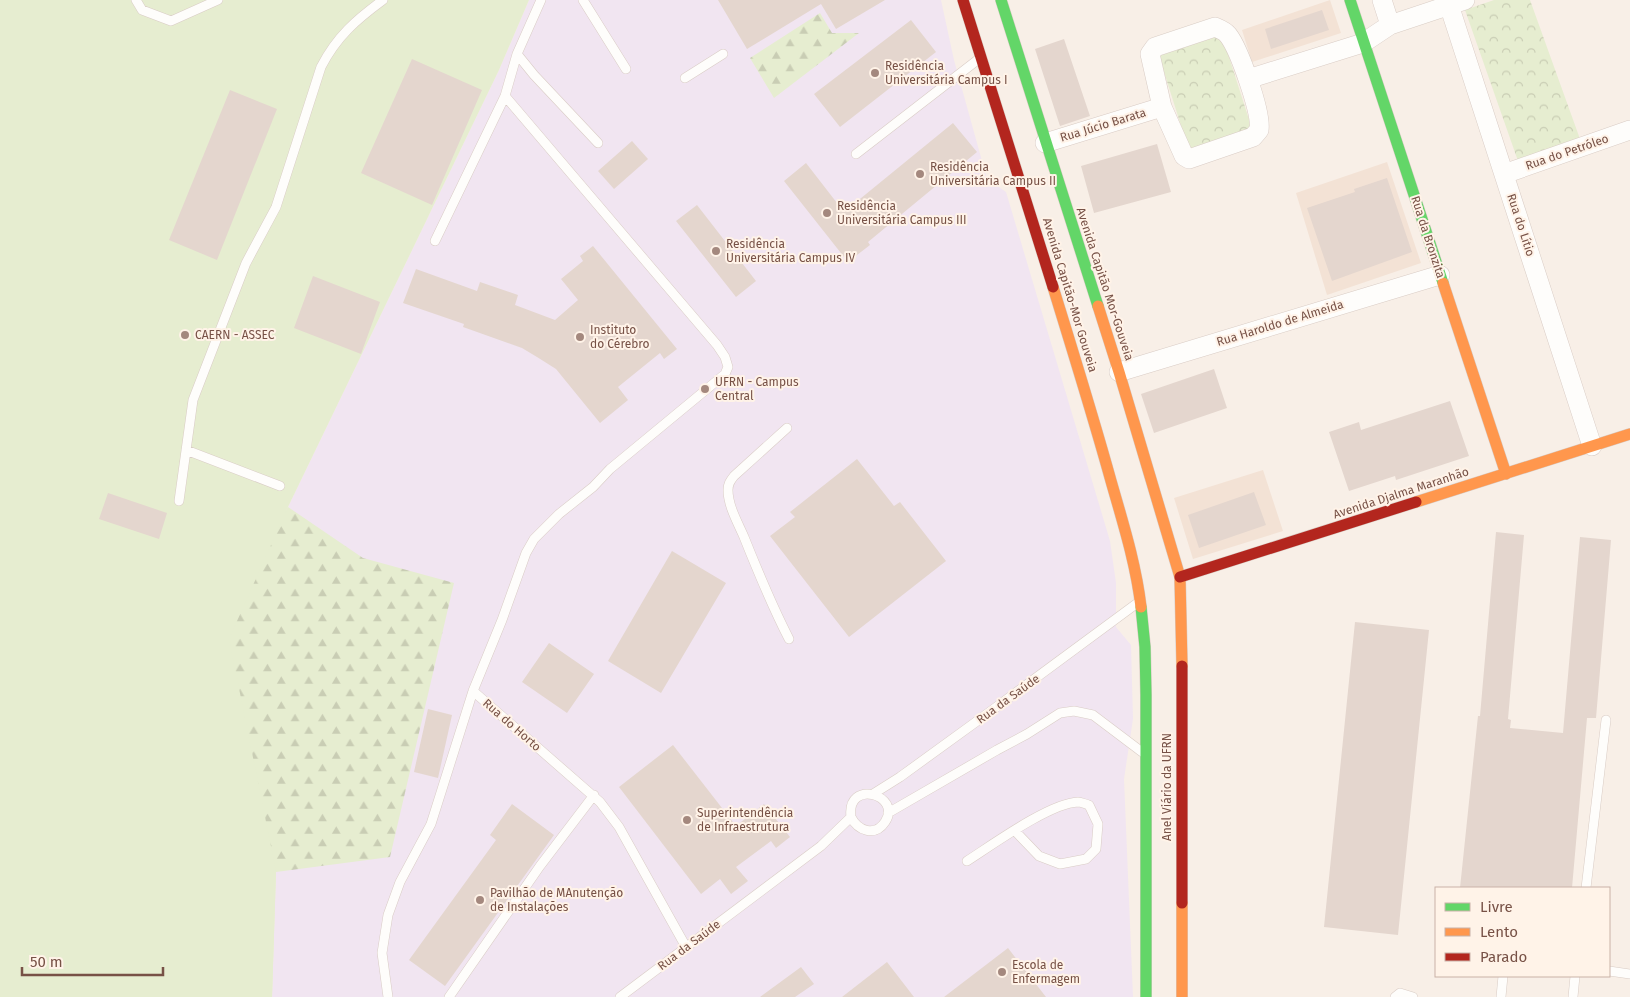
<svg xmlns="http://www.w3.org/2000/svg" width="1630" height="997" viewBox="0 0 1630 997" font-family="'Fira Sans',sans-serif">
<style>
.residential{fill:#f3e2d5}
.education{fill:#f1e5f1}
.forest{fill:url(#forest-firs)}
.park{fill:url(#park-crowns)}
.pitch{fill:#e6edd0}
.building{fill:#e4d6ce}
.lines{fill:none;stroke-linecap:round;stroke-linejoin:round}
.lane-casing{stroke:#d9ccc5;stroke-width:10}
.street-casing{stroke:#d9ccc5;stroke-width:20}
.fast-casing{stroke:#d8cac3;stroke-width:12}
.slow-casing{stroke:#d8cac3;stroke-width:12}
.jam-casing{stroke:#d8cac3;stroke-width:12}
.lane{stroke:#fefdfb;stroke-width:9}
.street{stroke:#fefdfb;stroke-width:19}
.fast{stroke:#63d668;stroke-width:11}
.slow{stroke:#ff974d;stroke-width:11}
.jam{stroke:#b3261e;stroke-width:11}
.poi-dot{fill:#a4887e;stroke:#fff3e8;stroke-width:2}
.labels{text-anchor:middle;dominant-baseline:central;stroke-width:4;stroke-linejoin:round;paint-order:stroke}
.poi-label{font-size:12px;fill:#775146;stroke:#fff3e8;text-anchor:start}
.street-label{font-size:12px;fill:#775146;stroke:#fff3e8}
</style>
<defs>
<pattern id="forest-firs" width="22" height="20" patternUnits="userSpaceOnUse" patternTransform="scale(1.25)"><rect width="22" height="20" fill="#e6edd0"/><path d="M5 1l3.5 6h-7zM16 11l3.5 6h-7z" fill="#c9cdb4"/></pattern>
<pattern id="park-crowns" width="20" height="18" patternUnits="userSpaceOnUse" patternTransform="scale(1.25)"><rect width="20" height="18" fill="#e6edd0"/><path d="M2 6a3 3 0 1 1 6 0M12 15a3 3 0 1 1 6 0" fill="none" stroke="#c9cdb4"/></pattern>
</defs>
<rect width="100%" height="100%" fill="#f8efe7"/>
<!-- residential -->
<path class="residential" d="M 1330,0 L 1341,33 L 1252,62 L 1242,30 Z
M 1387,162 L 1421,263 L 1327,295 L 1296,193 Z
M 1263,470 L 1283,531 L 1193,559 L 1174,498 Z"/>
<!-- education -->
<path class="education" d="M 529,0 L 941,0 L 954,60 L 987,179 L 1006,192 L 1110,541 L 1116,583 L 1116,627 L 1131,645 L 1133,719 L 1124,779 L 1133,997 L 272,997 L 276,871 L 229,639 L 288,507 L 499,70 Z"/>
<!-- forest -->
<path class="forest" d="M 820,13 L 832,33 L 859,33 L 774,98 L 750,58 Z
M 288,507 L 363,558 L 454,583 L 390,857 L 276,872 L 272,997 L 0,997 L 0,521 L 200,651 Z"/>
<!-- park -->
<path class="park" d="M 1494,0 L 1530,0 L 1580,139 L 1518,161 L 1465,10 Z
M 1221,32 L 1253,132 L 1190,154 L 1157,50 Z"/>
<!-- pitch -->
<path class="pitch" d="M 0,0 L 529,0 L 499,70 L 288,507 L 229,639 L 276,871 L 272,997 L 0,997 Z"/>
<!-- building -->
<path class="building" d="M 718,0 L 885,0 L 836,29 L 821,4 L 747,49 Z
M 1322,10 L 1329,30 L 1271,49 L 1265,29 Z
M 911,20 L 936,52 L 840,127 L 814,94 Z
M 1064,39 L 1090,116 L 1060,126 L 1035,49 Z
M 412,59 L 482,90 L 432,205 L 361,173 Z
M 230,90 L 277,109 L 217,260 L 169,240 Z
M 953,123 L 977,152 L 868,242 L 870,245 L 848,262 L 784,181 L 806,163 L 844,212 Z
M 632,141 L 648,159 L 614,189 L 598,171 Z
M 1157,144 L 1171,192 L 1094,213 L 1081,166 Z
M 1387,178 L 1412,252 L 1332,281 L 1307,208 L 1355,192 L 1354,189 Z
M 697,205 L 756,281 L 736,297 L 676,221 Z
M 593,246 L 677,349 L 664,359 L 660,353 L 618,387 L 628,400 L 600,423 L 556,369 L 537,357 L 522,348 L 463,327 L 464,324 L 403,303 L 416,269 L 477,291 L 480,282 L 518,295 L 515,305 L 555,320 L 578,300 L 561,279 L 583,261 L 580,256 Z
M 313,276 L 380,302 L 361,354 L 294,328 Z
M 1214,369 L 1227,408 L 1154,433 L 1141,394 Z
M 1450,401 L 1469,456 L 1396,480 L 1395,476 L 1349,491 L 1329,432 L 1359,422 L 1361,430 Z
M 857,459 L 894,506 L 900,502 L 946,561 L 849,637 L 770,536 L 795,517 L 790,512 Z
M 1254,492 L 1266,525 L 1199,548 L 1188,515 Z
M 108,493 L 167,513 L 159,539 L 99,519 Z
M 1496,532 L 1524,535 L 1508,719 L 1511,720 L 1510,728 L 1563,733 L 1580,537 L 1611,540 L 1596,718 L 1587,718 L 1572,888 L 1460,888 L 1478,716 L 1480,716 Z
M 672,551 L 726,583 L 661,693 L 608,661 Z
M 1355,622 L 1429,630 L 1398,935 L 1324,927 Z
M 549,643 L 594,674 L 567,713 L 522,682 Z
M 428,709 L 452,715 L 438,778 L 414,772 Z
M 673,745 L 736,826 L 764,804 L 790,837 L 776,848 L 771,841 L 736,867 L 748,881 L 731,894 L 720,879 L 701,894 L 619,787 Z
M 512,804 L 554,835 L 445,986 L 409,960 L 496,840 L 490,835 Z
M 1008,948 L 1046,997 L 944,997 Z
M 887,962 L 914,997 L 842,997 Z
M 801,967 L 814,984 L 795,997 L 760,997 Z"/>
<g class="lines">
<defs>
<path id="lane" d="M 136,0 L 142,10 L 171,21 L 218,0
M 583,0 L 626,69
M 517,54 L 534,75 L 598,143
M 685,78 L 723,54
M 856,154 L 980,58
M 435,241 L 505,96 L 517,54 L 541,0
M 787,428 L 734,476 C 730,481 728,484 728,490 C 728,506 738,523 744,537 C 758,572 772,606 789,639
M 186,450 L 280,486
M 179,501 L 193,400 L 246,263 L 276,207 L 321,67 C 337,36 356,20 383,0
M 473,691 L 502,620 L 526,553 L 534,539 L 559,514 L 593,487 L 610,469 L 725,374 L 728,367 L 725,357 L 717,345 L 505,96
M 873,794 L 900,777 L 991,711 L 1136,604
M 888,813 L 997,750 L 1027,734 L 1060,713 L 1074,711 L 1093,715 L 1142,752
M 967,861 C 992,845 1050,803 1078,802 C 1081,802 1085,804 1089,805 L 1098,824 L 1096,849 L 1086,859 L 1060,864 L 1039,856 L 1015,831
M 1586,888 L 1606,720
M 1609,971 L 1630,974
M 388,997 L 382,953 L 388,915 L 400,882 L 431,824 L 473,691 L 600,802 L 619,827 L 686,947
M 449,997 L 540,866 L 594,795
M 620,997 L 821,846 L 851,817 C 846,778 903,795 885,822 C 875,837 858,831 851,817
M 1395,997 L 1400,993 L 1413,997
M 1501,997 L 1503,976
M 1573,997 L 1575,976"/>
<path id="street" d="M 1382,0 L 1390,25
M 1449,5 L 1592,446
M 1215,27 C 1220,29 1225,31 1228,35 C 1239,49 1262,113 1259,130 L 1253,137 L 1189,159 L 1184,156 L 1162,107 L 1150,54 L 1155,47 Z
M 1248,79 L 1363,43 L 1390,25 L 1465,0
M 1045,143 L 1162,107
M 1504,174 L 1630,130
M 1119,372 L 1440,275"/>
<path id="fast" d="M 1001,0 L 1098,306
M 1350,0 L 1443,283
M 1141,607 L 1145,647 L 1146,695 L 1146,997"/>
<path id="slow" d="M 1443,283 L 1506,474
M 1053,287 C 1073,352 1093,416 1111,481 C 1123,523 1136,564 1141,607
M 1098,306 L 1119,372 L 1180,577 L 1182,666
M 1416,502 L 1630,434
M 1182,903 L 1182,997"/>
<path id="jam" d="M 963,0 L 1053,287
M 1180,577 L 1416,502
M 1182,666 L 1182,903"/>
</defs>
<!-- lane casing -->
<use href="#lane" class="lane-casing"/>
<!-- street casing -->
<use href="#street" class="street-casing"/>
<!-- fast casing -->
<use href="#fast" class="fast-casing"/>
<!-- slow casing -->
<use href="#slow" class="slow-casing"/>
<!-- jam casing -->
<use href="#jam" class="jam-casing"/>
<!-- lane -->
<use href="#lane" class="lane"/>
<!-- street -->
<use href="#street" class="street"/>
<!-- fast -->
<use href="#fast" class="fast"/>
<!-- slow -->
<use href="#slow" class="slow"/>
<!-- jam -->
<use href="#jam" class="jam"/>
</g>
<!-- markers -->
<g class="poi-dot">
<circle cx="875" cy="73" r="5"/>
<circle cx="920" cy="174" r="5"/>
<circle cx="827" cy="213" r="5"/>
<circle cx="716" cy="251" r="5"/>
<circle cx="185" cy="335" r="5"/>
<circle cx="580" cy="337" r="5"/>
<circle cx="705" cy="389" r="5"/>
<circle cx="687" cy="820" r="5"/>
<circle cx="480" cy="900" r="5"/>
<circle cx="1002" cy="972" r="5"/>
</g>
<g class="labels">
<!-- poi labels -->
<g class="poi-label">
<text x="885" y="66">Residência<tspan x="885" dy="14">Universitária Campus I</tspan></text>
<text x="930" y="167">Residência<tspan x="930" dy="14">Universitária Campus II</tspan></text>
<text x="837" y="206">Residência<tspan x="837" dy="14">Universitária Campus III</tspan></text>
<text x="726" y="244">Residência<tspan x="726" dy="14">Universitária Campus IV</tspan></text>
<text x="590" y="330">Instituto<tspan x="590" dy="14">do Cérebro</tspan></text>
<text x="195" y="335">CAERN - ASSEC</text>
<text x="715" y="382">UFRN - Campus<tspan x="715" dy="14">Central</tspan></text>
<text x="697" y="813">Superintendência<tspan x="697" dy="14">de Infraestrutura</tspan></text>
<text x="490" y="893">Pavilhão de MAnutenção<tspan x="490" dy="14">de Instalações</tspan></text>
<text x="1012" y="965">Escola de<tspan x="1012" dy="14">Enfermagem</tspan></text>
</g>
<!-- street labels -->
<g class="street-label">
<text transform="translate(1103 125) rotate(-17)">Rua Júcio Barata</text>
<text transform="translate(1567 152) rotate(-19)">Rua do Petróleo</text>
<text transform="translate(1521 225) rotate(72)">Rua do Lítio</text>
<text transform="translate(1428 237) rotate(72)">Rua da Bronzita</text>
<text transform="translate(1105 284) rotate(72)">Avenida Capitão Mor-Gouveia</text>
<text transform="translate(1070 295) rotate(73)">Avenida Capitão-Mor Gouveia</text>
<text transform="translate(1280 323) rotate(-17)">Rua Haroldo de Almeida</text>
<text transform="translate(1401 493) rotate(-18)">Avenida Djalma Maranhão</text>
<text transform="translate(1008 699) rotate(-36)">Rua da Saúde</text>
<text transform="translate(512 725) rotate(41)">Rua do Horto</text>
<text transform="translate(1167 787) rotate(-90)">Anel Viário da UFRN</text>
<text transform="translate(689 945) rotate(-37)">Rua da Saúde</text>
</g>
</g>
<!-- legend -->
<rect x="1435" y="887" width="175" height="90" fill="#fff3e8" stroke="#c9b2a7"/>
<rect x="1445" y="903" width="25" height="8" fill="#63d668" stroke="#c9b2a7"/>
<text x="1480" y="912" font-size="15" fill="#775146">Livre</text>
<rect x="1445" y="928" width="25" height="8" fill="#ff974d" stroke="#c9b2a7"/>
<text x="1480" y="937" font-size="15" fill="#775146">Lento</text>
<rect x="1445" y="953" width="25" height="8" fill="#b3261e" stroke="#c9b2a7"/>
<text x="1480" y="962" font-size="15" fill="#775146">Parado</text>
<!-- scale -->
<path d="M22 967v8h141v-8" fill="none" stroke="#775146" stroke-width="2.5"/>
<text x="30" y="967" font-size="15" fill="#775146" stroke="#fff3e8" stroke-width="4" paint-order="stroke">50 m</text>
</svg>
